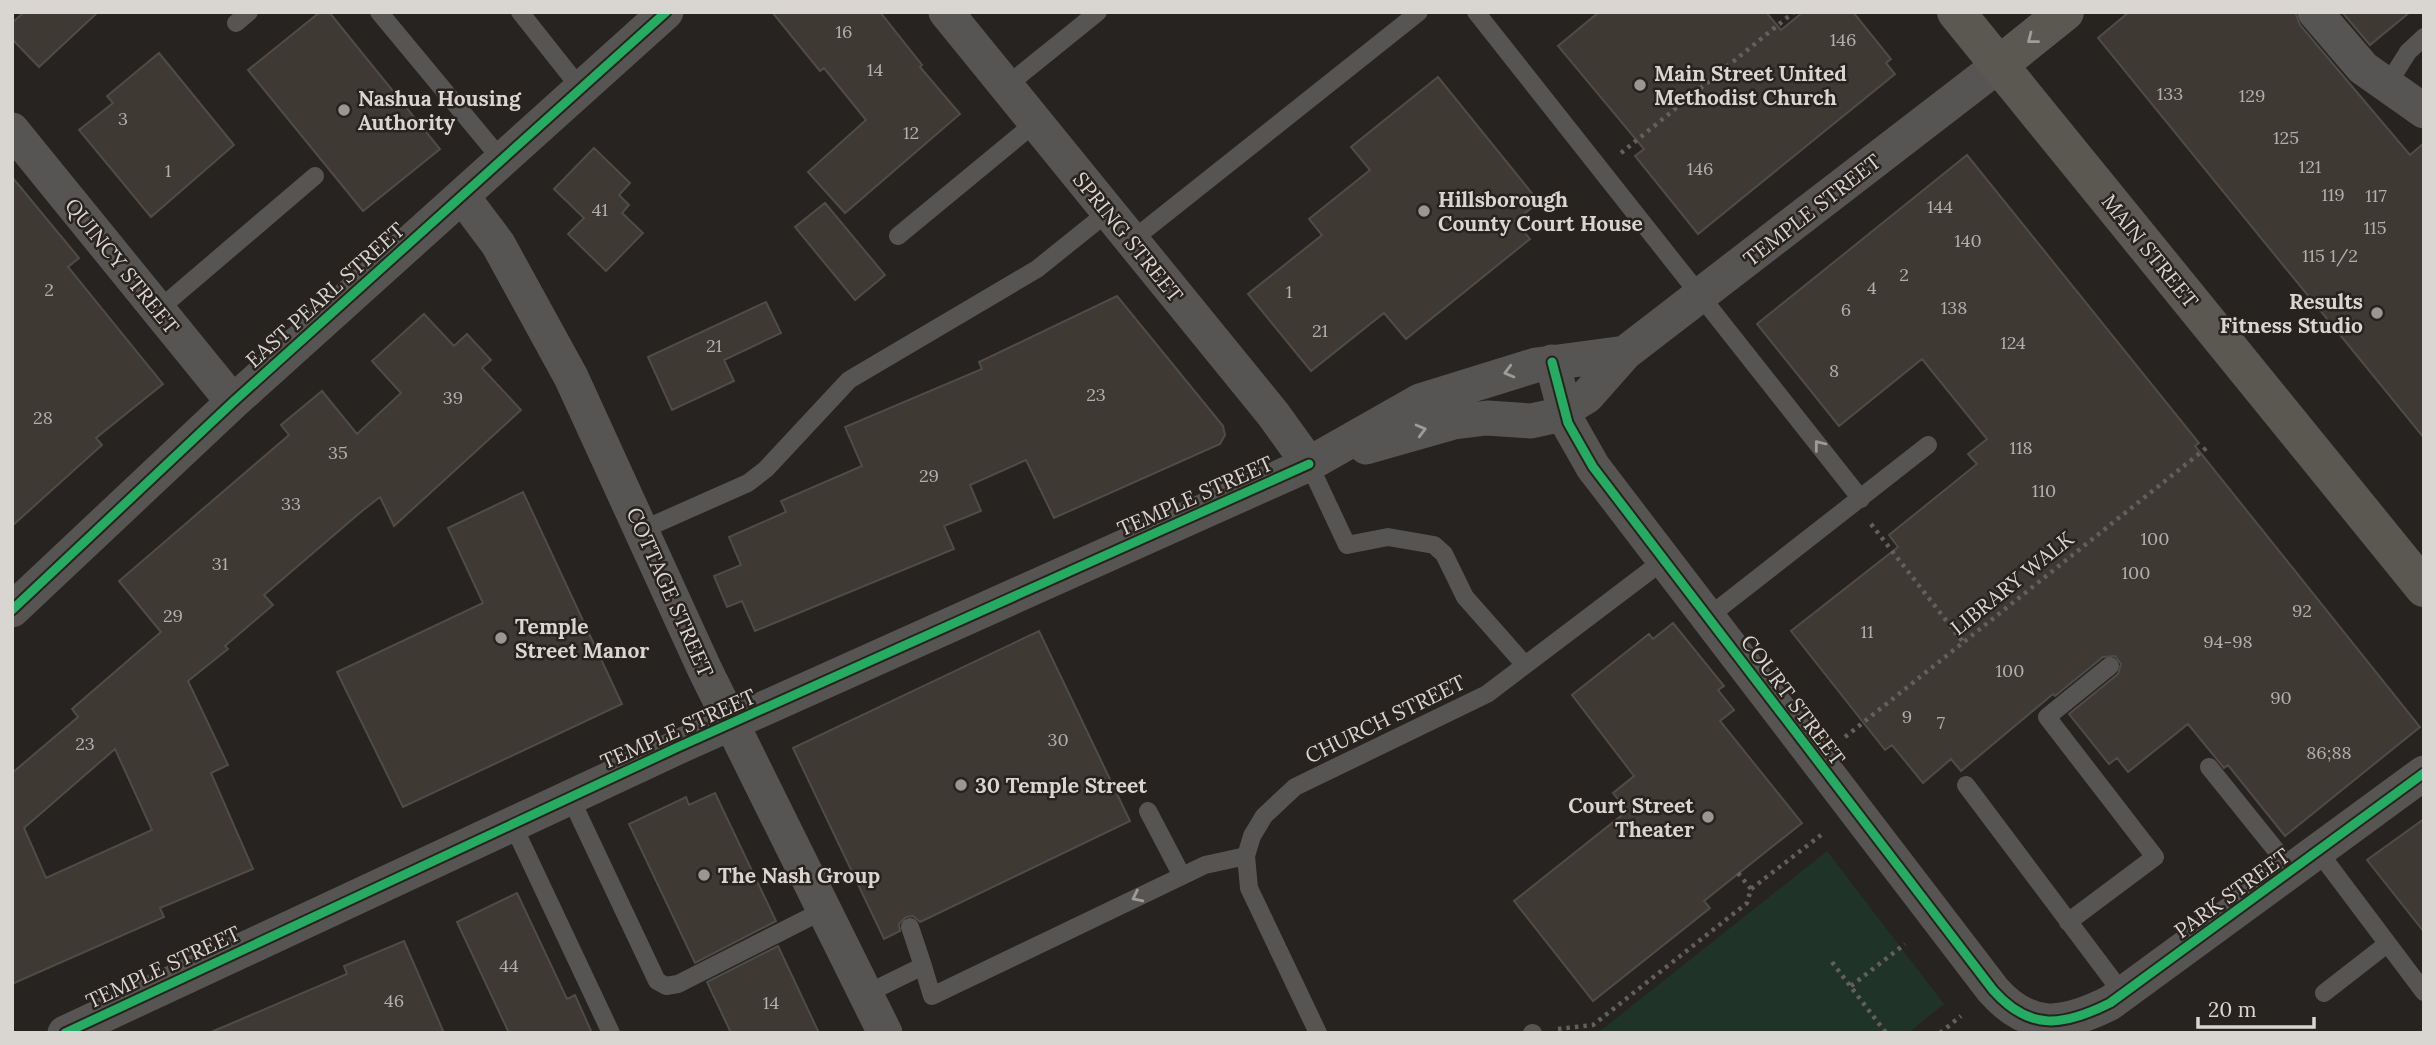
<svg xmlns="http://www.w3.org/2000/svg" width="2436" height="1045" viewBox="0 0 2436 1045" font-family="Lora,serif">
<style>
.green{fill:#203329}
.building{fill:#3e3932;stroke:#4e4c49;stroke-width:2;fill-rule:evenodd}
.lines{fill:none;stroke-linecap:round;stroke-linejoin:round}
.path{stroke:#625f5d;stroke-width:4.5;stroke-dasharray:3.5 5;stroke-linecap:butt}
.service{stroke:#575553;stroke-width:18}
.minor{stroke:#575553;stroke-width:35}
.secondary{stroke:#5b5751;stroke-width:38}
.cycleway-casing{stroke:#29231d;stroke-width:13}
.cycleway{stroke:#26ab63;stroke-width:9}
.oneway{stroke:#a09c97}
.oneway2{stroke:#9e9b98}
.poi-dot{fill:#9a9793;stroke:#29231d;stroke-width:2.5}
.labels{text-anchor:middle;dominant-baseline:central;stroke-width:5;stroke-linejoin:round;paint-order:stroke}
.number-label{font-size:18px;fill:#b2aea9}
.poi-label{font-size:21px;font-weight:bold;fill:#d9d5d1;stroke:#29231d;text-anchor:start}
.street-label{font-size:21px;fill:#d9d5d1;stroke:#29231d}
</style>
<rect width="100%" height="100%" fill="#262320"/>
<!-- green -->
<path class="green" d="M 1827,851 L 1944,1004 L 1908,1033 L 1594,1033 L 1604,1028 Z"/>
<!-- building -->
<path class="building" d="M 24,12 L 98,12 L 39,67 L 12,39 L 12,23 Z
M 320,12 L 329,12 L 440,149 L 363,211 L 248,70 Z
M 772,12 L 880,12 L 922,65 L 920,67 L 960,114 L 845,213 L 808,172 L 866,120 L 824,68 L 820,71 Z
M 1599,12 L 1766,12 L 1781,30 L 1803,12 L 1853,12 L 1891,59 L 1886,63 L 1895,74 L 1698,234 L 1635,156 L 1644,149 L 1558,46 Z
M 2129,12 L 2295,12 L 2300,25 L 2410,155 L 2424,143 L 2424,438 L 2098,38 Z
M 2342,12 L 2410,12 L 2370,45 Z
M 159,53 L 234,145 L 151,217 L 79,130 L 113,103 L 107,96 Z
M 1438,77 L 1539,202 L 1515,221 L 1530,239 L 1406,339 L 1384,313 L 1311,371 L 1248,294 L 1322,235 L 1309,219 L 1370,170 L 1351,147 Z
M 594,148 L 630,183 L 619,195 L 629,205 L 622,213 L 643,233 L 606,271 L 568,234 L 584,218 L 554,189 Z
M 1967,155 L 2199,443 L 2195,446 L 2420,727 L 2285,836 L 2228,765 L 2224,768 L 2188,724 L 2128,772 L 2117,758 L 2109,764 L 2069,714 L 2118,674 L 2121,664 L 2115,656 L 2103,657 L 2055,696 L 2053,694 L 1961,771 L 1951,759 L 1923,783 L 1892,745 L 1885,750 L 1791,631 L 1898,547 L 1889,535 L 1977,464 L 1968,454 L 1987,439 L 1922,359 L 1839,426 L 1757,324 Z
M 12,177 L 79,258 L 68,267 L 163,384 L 96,438 L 102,445 L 12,526 Z
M 825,203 L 885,275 L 855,300 L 795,227 Z
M 1117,296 L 1223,426 L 1225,435 L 1220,444 L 1054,518 L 1026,460 L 970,485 L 981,511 L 944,526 L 954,549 L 755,631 L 742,601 L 727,607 L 714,576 L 741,565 L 729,537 L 786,512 L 781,501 L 862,466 L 845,427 L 982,369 L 979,362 Z
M 766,302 L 781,333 L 724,360 L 734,381 L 672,410 L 648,357 Z
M 424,314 L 454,346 L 467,334 L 491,360 L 482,368 L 521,410 L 394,526 L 380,497 L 362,511 L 264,595 L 273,605 L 225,646 L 228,649 L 188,681 L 228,765 L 211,773 L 253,869 L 160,908 L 164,917 L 12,984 L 12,773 L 78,717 L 72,709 L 161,632 L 119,581 L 289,435 L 281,425 L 322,391 L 357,434 L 401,393 L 372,361 ZM 115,749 L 152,830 L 46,878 L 24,828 Z
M 523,492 L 622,704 L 403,807 L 337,672 L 483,603 L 448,528 Z
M 1673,623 L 1724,686 L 1718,690 L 1734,710 L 1720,721 L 1802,823 L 1704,901 L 1710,908 L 1593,1001 L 1514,901 L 1627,811 L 1613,793 L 1634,776 L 1572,695 L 1649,634 L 1653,639 Z
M 1039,631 L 1130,821 L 920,922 L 913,916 L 906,917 L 899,924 L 900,931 L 884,939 L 793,748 Z
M 715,793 L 776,921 L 695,963 L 629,824 L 686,797 L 689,805 Z
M 2424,819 L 2424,932 L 2367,860 Z
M 517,893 L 567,999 L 575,995 L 592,1033 L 509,1033 L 457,922 Z
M 404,941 L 444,1033 L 209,1033 L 347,974 L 344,966 Z
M 778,946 L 819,1033 L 731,1033 L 707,982 Z"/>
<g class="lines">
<!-- path -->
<path class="path" d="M 1621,153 L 1794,12
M 1871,524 L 1963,642
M 1845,737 L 2210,445
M 1738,873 L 1751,889
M 1832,962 L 1886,1033
M 1851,986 L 1905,944
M 1558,1029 L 1593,1025 L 1747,903 L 1751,889 L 1821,835
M 1940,1033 L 1961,1016"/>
<!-- service -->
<path class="service" d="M 379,12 L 501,159
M 520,12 L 581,89
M 1476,12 L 1861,499
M 236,23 L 249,12
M 1005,87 L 1098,12
M 2386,87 L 2408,52 L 2424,37
M 898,236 L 1035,123
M 1131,241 L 1419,12
M 158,310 L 315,176
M 1309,464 L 1347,545 L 1388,537 L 1434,545 L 1444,554 L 1465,597 L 1525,665
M 642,530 L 748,483 L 766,469 L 849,380 L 1037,269 L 1108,212
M 1708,617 L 1928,445
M 2209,767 L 2292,870
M 1966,785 L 2123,994
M 570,797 L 657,981 L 666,986 L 678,984 L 824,910
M 1148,811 L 1182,876
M 512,823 L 611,1033
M 2318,851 L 2424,992
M 2068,922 L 2155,857 L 2047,717 L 2110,666
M 910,927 L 923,966
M 2324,993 L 2387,944
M 866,994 L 923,966 L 932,996 L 1205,865 L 1246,856
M 1318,1033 L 1249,888 L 1246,856 L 1252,836 L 1264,816 L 1295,787 L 1487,694 L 1664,560
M 1532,1033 L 1533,1033"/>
<!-- minor -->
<path class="minor" d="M 946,12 L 1273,414 L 1309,464
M 2315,12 L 2363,68 L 2424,111
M 12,130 L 233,402
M 462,196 L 498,244 L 571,377 L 705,670 L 885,1033
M 1552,362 L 1568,423 L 1593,467 L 1993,990 C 2030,1032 2064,1026 2110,1003 L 2424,773
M 1366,447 L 1454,422 L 1487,418 L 1531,421 L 1554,416 L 1587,396 L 1625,353 L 1999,65
M 12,610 L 233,402 L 666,12
M 65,1033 L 678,747 L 1309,464 L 1420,401 L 1536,365 L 1625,353"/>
<!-- secondary -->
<path class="secondary" d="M 1956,12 L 2424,588
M 1999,65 L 2065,12"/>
<defs>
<path id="cycleway" d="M 1552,362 L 1568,423 L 1593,467 L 1993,990 C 2030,1032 2064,1026 2110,1003 L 2424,773
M 12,610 L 233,402 L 666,12
M 65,1033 L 678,747 L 1309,464"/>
</defs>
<!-- cycleway casing -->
<use href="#cycleway" class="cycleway-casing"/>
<!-- cycleway -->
<use href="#cycleway" class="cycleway"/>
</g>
<!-- one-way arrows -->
<defs><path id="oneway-chevron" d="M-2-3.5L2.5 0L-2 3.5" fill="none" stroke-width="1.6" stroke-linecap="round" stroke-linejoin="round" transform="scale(1.75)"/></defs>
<use class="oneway" href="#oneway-chevron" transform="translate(2032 39) rotate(142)"/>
<g class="oneway2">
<use href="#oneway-chevron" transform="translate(1509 372) rotate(165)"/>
<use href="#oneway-chevron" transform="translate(1421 430) rotate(-15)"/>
<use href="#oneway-chevron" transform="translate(1819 445) rotate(-128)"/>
<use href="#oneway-chevron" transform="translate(1137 897) rotate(154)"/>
</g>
<!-- markers -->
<g class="poi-dot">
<circle cx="1640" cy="85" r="7"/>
<circle cx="344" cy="110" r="7"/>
<circle cx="1424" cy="211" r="7"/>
<circle cx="2377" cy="313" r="7"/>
<circle cx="501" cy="638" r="7"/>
<circle cx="961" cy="785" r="7"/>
<circle cx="1708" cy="817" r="7"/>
<circle cx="704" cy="875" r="7"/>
</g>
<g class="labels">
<!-- number labels -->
<g class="number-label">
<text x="844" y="31">16</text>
<text x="1843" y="39">146</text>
<text x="875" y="69">14</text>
<text x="2170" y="93">133</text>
<text x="2252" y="95">129</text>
<text x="123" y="118">3</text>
<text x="911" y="132">12</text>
<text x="2286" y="137">125</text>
<text x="2310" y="166">121</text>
<text x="1700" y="168">146</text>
<text x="168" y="170">1</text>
<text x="2333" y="194">119</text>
<text x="2376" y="195">117</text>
<text x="1940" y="206">144</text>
<text x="600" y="209">41</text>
<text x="2375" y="227">115</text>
<text x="1968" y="240">140</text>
<text x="2330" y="255">115 1/2</text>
<text x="1904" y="274">2</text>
<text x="1872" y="287">4</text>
<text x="49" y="289">2</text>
<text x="1289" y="291">1</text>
<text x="1954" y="307">138</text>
<text x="1846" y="309">6</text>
<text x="1320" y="330">21</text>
<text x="2013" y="342">124</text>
<text x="714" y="345">21</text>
<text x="1834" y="370">8</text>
<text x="1096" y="394">23</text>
<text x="453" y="397">39</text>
<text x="43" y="417">28</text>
<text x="2021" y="447">118</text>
<text x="338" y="452">35</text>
<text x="929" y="475">29</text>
<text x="2044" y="490">110</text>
<text x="291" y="503">33</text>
<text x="2155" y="538">100</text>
<text x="220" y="563">31</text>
<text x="2136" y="572">100</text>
<text x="2302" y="610">92</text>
<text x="173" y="615">29</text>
<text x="1867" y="631">11</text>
<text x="2228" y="641">94-98</text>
<text x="2010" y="670">100</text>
<text x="2281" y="697">90</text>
<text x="1907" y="716">9</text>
<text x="1941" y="722">7</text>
<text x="1058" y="739">30</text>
<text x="85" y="743">23</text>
<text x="2329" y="752">86;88</text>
<text x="509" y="965">44</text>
<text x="394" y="1000">46</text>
<text x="771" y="1002">14</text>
</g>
<!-- poi labels -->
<g class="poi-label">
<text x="1654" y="73">Main Street United<tspan x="1654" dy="24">Methodist Church</tspan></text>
<text x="358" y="98">Nashua Housing<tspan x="358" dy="24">Authority</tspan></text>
<text x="1438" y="199">Hillsborough<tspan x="1438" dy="24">County Court House</tspan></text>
<text x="2363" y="301" text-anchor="end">Results<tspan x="2363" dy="24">Fitness Studio</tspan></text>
<text x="515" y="626">Temple<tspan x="515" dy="24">Street Manor</tspan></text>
<text x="975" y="785">30 Temple Street</text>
<text x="1694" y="805" text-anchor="end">Court Street<tspan x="1694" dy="24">Theater</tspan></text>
<text x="718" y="875">The Nash Group</text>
</g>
<!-- street labels -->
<g class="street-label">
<text transform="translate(1812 210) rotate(-38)">TEMPLE STREET</text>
<text transform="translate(1128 237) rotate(51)">SPRING STREET</text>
<text transform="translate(2150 251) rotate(51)">MAIN STREET</text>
<text transform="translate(122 266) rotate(51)">QUINCY STREET</text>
<text transform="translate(325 295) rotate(-42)">EAST PEARL STREET</text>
<text transform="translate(1195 496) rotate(-24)">TEMPLE STREET</text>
<text transform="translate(2012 583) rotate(-39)">LIBRARY WALK</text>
<text transform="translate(670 592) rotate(66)">COTTAGE STREET</text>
<text transform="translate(1793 700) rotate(53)">COURT STREET</text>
<text transform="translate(1385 719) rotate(-26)">CHURCH STREET</text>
<text transform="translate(678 729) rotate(-24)">TEMPLE STREET</text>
<text transform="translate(2232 893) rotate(-36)">PARK STREET</text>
<text transform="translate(163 967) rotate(-25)">TEMPLE STREET</text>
</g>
</g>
<!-- border -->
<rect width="2436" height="1045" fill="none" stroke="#d9d5d1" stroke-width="28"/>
<!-- scale -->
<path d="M2198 1017v10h116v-10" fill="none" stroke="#d9d5d1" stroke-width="3.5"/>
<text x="2208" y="1017" font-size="21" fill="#d9d5d1" stroke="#29231d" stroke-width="5" paint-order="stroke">20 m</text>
</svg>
